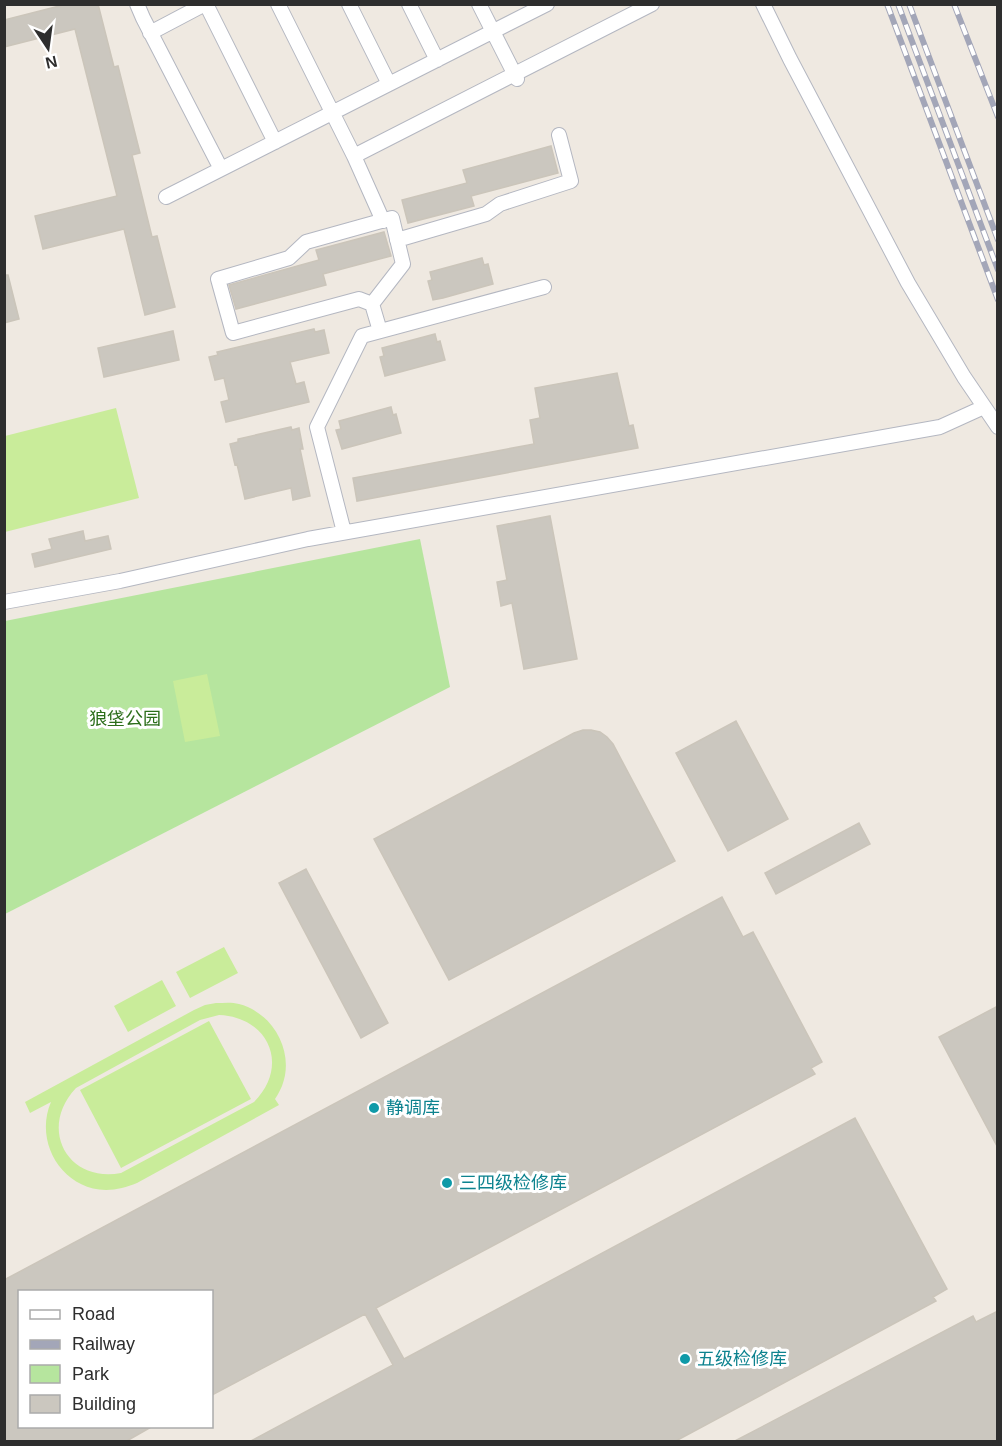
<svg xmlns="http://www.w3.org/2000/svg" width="1002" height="1446" viewBox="0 0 1002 1446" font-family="Arial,'Noto Sans SC',sans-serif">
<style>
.green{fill:#b6e59e}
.pitch{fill:#c9ec9a;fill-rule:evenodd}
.building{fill:#cbc7bf;stroke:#cbc5ba;stroke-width:1.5}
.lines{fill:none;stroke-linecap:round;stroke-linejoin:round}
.minor-casing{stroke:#b4b7c1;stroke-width:16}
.minor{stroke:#fff;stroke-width:14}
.rail-casing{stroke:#a3a6b8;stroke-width:6}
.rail{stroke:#fff;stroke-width:4;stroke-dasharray:11;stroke-linecap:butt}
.culture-dot{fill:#0f9aa8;stroke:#fff;stroke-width:2}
.labels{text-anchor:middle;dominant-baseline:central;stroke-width:6;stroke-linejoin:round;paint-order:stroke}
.park-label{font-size:18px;fill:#2c6e1b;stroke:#fff}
.culture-label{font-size:18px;fill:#0d838f;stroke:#fff;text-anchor:start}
</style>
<rect width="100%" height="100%" fill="#efe9e1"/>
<!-- green -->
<path class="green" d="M 420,539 L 450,687 L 5,914 L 5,621 Z"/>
<!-- pitch -->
<path class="pitch" d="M 116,408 L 139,498 L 5,532 L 5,436 Z
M 207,674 L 220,736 L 185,742 L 173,681 Z
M 224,947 L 238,973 L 190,998 L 176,972 Z
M 162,980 L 176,1006 L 128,1032 L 114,1006 Z
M 216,1003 C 224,1003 232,1002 239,1004 C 274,1013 295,1053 282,1086 C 280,1090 278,1095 275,1099 L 279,1105 L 137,1183 C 127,1187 117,1190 106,1190 C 61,1189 34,1141 51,1102 L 30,1113 L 25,1102 L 194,1010 L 205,1005 ZM 219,1015 C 269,1017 290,1066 254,1102 L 121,1173 C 67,1183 38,1128 76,1088 L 200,1020 Z
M 209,1021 L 251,1099 L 121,1168 L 80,1090 Z"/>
<!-- building -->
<path class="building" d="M 67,4 L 98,4 L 114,67 L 118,66 L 140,153 L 132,155 L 152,237 L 157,236 L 175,307 L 145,315 L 124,229 L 43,249 L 35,216 L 117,196 L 75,29 L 4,47 L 4,20 Z
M 551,146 L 558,173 L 471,196 L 474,206 L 408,223 L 402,200 L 467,183 L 463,170 Z
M 384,232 L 391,256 L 323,274 L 326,285 L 236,309 L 229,285 L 319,260 L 316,250 Z
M 482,258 L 484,265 L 488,264 L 493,284 L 443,298 L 433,300 L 428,281 L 432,280 L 430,272 Z
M 4,275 L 8,275 L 19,319 L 4,323 Z
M 314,329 L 315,332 L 324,330 L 329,353 L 290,362 L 296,384 L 304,382 L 309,402 L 226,422 L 221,402 L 229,400 L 224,378 L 215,380 L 209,357 L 218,355 L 217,352 Z
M 173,331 L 179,360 L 104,377 L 98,348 Z
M 435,334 L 437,342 L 440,341 L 445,360 L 385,376 L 380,357 L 384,356 L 382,348 Z
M 617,373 L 629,426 L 633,425 L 638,448 L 357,501 L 353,478 L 534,444 L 530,420 L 540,418 L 535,388 Z
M 391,407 L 393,415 L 396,414 L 401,433 L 342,449 L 336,430 L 341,429 L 339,421 Z
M 291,427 L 292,430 L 299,428 L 303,449 L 300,449 L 310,496 L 293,500 L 291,488 L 245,499 L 237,464 L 235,465 L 230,444 L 238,442 L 238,439 Z
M 550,516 L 577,659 L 524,669 L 512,603 L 501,606 L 497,582 L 507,580 L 497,526 Z
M 83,531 L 85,541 L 108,536 L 111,549 L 35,567 L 32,554 L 52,549 L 49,539 Z
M 736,721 L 788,819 L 728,851 L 676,753 Z
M 583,730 L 591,730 L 600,732 L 607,737 L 613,744 L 675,861 L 449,980 L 374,839 L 574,733 Z
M 859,823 L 870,844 L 776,894 L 765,873 Z
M 306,869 L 388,1023 L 361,1038 L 279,883 Z
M 722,897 L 743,937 L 753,932 L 822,1062 L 811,1068 L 815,1074 L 376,1308 L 404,1359 L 855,1118 L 947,1289 L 933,1297 L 936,1301 L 674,1442 L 249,1442 L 393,1365 L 365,1314 L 212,1395 L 212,1292 L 20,1292 L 20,1426 L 153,1426 L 125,1442 L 4,1442 L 4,1280 Z
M 998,1006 L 998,1148 L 939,1037 Z
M 998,1311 L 998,1442 L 733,1442 L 973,1316 L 976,1322 Z"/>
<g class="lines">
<defs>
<path id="minor" d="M 137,4 L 143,18 L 221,169
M 206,4 L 275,142
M 278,4 L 354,156 L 383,221
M 349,4 L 389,84
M 409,4 L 437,60
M 479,4 L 517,79
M 763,4 L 790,59 L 908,283 L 964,377 L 998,427
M 150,33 L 205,4
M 354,156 L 652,4
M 166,197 L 547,4
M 397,240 L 486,214 L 500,204 L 571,181 L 559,135
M 372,304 L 403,264 L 392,218 L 306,242 L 289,258 L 218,279 L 233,333 L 359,299 L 372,304 L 380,331
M 344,532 L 317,427 L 362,336 L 544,287
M 4,602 L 120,581 L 308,539 L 940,427 L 984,407"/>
</defs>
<!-- minor casing -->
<use href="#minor" class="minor-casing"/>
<!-- minor -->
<use href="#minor" class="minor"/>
<defs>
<path id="rail" d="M 887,4 L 998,300
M 898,4 L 998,270
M 909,4 L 998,240
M 954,4 L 998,117"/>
</defs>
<!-- rail casing -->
<use href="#rail" class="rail-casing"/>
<!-- rail -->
<use href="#rail" class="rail"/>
</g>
<!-- markers -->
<g class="culture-dot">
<circle cx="374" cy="1108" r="6"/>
<circle cx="447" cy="1183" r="6"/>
<circle cx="685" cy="1359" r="6"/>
</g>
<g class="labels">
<!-- park labels -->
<g class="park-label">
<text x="125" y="719">狼垡公园</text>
</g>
<!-- culture labels -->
<g class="culture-label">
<text x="386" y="1108">静调库</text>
<text x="459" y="1183">三四级检修库</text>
<text x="697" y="1359">五级检修库</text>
</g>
</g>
<!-- border -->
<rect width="1002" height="1446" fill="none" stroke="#2e2e2e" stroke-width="12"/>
<!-- legend -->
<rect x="18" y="1290" width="195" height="138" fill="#ffffff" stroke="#ababab" stroke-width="1.5"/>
<rect x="30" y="1310" width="30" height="9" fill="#ffffff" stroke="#ababab" stroke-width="1.5"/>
<text x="72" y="1320" font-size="18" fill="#2e2e2e">Road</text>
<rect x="30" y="1340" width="30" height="9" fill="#a3a6b8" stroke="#ababab" stroke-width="1.5"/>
<text x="72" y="1350" font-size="18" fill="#2e2e2e">Railway</text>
<rect x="30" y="1365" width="30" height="18" fill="#b6e59e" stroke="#ababab" stroke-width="1.5"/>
<text x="72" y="1380" font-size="18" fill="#2e2e2e">Park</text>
<rect x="30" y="1395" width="30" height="18" fill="#cbc7bf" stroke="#ababab" stroke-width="1.5"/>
<text x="72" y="1410" font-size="18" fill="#2e2e2e">Building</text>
<!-- north arrow -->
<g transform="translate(48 48) rotate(167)" stroke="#ffffff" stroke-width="4.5" paint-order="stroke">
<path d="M0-4.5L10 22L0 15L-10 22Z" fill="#2e2e2e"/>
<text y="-9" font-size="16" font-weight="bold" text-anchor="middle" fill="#2e2e2e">N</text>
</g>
</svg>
